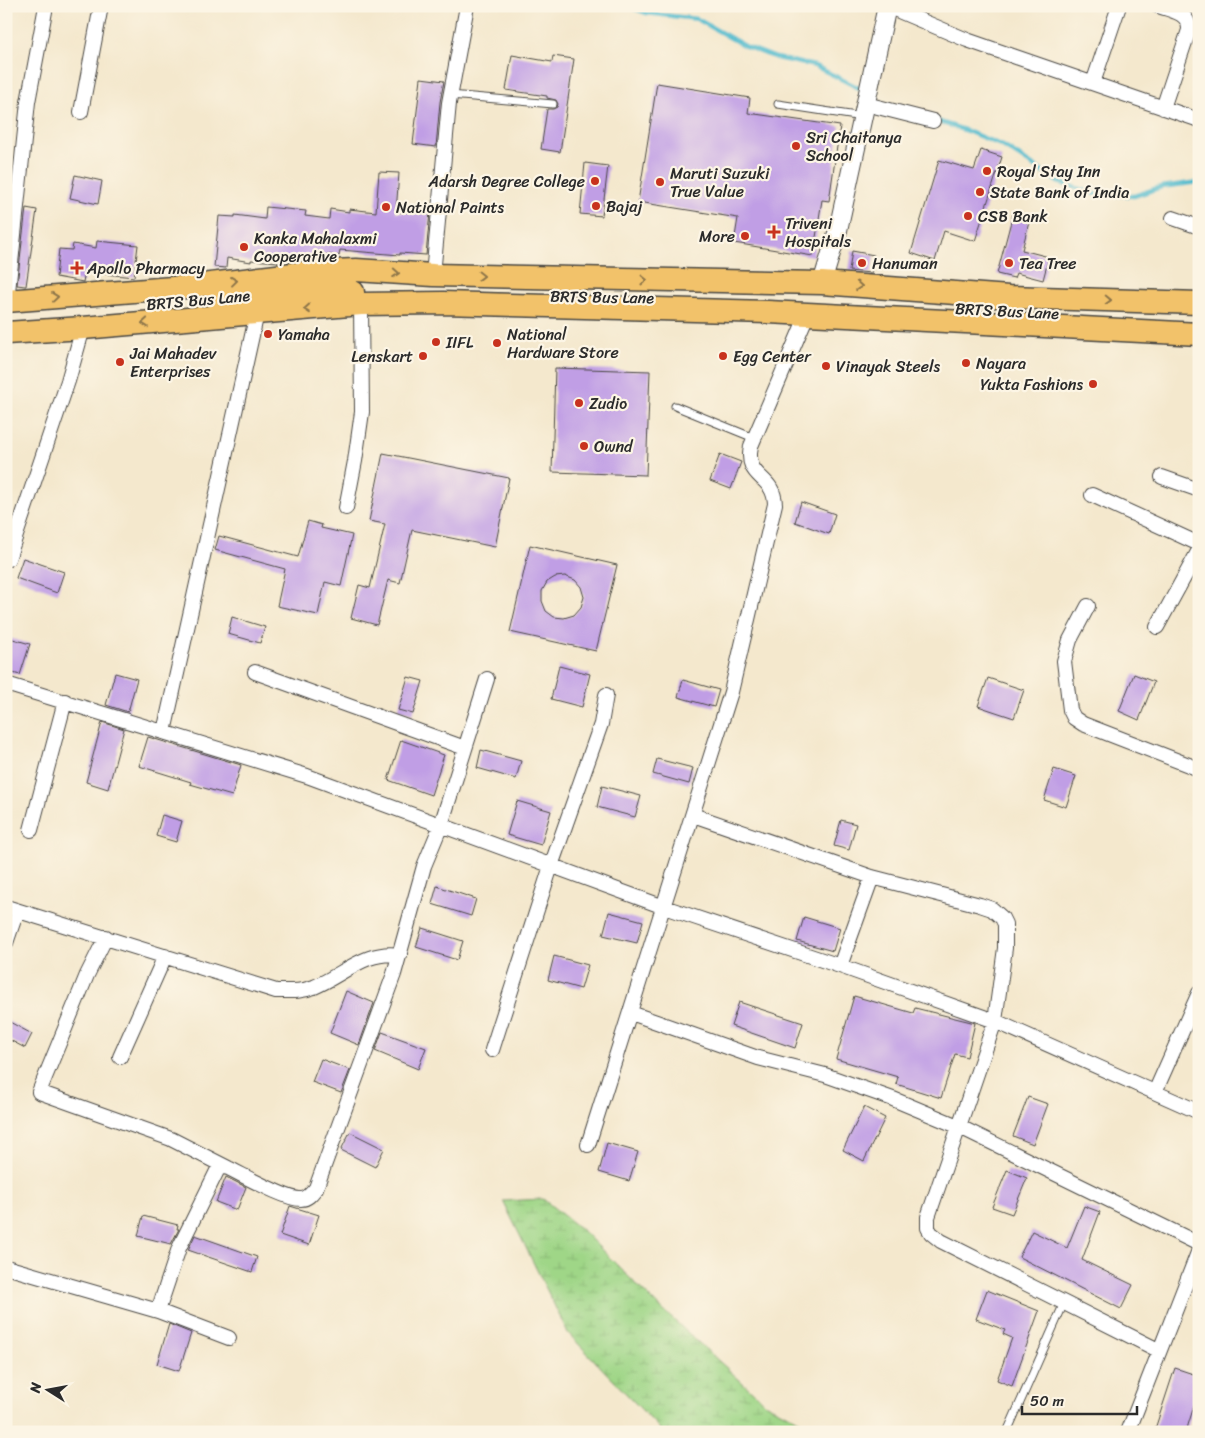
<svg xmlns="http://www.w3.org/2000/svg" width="1205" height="1438" viewBox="0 0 1205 1438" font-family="Sriracha,sans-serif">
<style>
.wetland{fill:url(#wetland-marsh);stroke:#658059}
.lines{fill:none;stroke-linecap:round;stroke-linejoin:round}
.stream{stroke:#52bbce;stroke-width:4.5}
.building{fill:#c09ee5;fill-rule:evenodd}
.service-casing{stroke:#494743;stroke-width:9}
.minor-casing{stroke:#494743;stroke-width:16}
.tertiary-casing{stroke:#494743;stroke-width:20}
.primary-casing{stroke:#494743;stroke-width:25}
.service{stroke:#fff;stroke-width:7}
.minor{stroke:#fff;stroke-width:14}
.tertiary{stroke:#fff;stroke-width:18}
.primary{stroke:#f2c26a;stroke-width:22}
.oneway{stroke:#8e764a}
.poi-dot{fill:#c8321e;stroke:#fcf5e5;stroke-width:2}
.labels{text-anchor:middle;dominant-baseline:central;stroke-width:4.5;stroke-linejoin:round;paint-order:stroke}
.poi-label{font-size:16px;fill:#2b2b2b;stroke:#fcf5e5;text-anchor:start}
.street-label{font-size:16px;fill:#2b2b2b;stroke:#fcf5e5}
</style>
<defs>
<pattern id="wetland-marsh" width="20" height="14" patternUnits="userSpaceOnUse" patternTransform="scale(1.25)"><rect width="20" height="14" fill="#9fd687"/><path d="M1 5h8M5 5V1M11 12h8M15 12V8" fill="none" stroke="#89b875"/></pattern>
</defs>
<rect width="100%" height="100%" fill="#fcf5e5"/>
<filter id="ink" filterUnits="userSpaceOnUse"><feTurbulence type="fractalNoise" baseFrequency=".02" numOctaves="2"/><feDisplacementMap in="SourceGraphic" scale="10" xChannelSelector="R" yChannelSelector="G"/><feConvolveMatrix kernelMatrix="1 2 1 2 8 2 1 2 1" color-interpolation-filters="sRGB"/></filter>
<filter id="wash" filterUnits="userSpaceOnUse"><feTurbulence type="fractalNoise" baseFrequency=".0096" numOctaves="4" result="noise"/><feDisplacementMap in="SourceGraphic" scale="20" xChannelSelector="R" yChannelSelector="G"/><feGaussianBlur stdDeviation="1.12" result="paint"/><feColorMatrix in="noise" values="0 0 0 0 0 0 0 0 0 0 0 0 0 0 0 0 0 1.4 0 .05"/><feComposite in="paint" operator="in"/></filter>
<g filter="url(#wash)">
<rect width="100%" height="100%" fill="#f4e8cd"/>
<!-- wetland -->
<path class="wetland" d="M 543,1199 L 584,1232 L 653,1301 L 766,1404 L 823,1432 L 663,1432 L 568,1333 L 503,1201 Z"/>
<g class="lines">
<!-- stream -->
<path class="stream" d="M 626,6 L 646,13 L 697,19 L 745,46 L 776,58 L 815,66 L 865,91
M 934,120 L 967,131 L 1003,146 L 1058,182 L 1095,194 L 1134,196 L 1161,187 L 1199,182"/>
</g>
<g id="blocks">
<!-- building -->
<path class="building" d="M 512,55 L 552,62 L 553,56 L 574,59 L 560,152 L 541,149 L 547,109 L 553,109 L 557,107 L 558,104 L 556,100 L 547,98 L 547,96 L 506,90 Z
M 421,78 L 444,81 L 440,102 L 436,147 L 413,144 Z
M 657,83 L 750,98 L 748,113 L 840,126 L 829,201 L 822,200 L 813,256 L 734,243 L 738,218 L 638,202 Z
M 981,150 L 1002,157 L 975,241 L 944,231 L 935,261 L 911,253 L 939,160 L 974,170 Z
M 585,163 L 608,166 L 602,216 L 580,214 Z
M 379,172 L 399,173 L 396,212 L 430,212 L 426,255 L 400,253 L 400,255 L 340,250 L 339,256 L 322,254 L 321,258 L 279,262 L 251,260 L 251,262 L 227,258 L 226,268 L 214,267 L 219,216 L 235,217 L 235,215 L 265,219 L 266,207 L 306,211 L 305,216 L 329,219 L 330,209 L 349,212 L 349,209 L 376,212 Z
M 75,175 L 102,181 L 98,204 L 70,198 Z
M 26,208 L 37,210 L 26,286 L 25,286 L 17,285 Z
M 1013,214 L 1030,218 L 1022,250 L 1049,257 L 1043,280 L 1016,273 L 1014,278 L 997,274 Z
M 97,241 L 138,245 L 134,277 L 85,272 L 83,282 L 56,277 L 59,249 L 72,250 L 73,244 L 96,248 Z
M 852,251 L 874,255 L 871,273 L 849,271 Z
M 555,368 L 650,371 L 646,475 L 552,472 Z
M 383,453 L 509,478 L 495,547 L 412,530 L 400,583 L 388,580 L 377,625 L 351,618 L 359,585 L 370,588 L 385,524 L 369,521 Z
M 720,454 L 741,462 L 731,489 L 710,481 Z
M 801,502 L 835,514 L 829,534 L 795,522 Z
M 308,521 L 322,525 L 321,528 L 352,535 L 341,586 L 325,582 L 318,615 L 277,606 L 285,569 L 215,550 L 219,536 L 298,557 Z
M 530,545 L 617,565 L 596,651 L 510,632 ZM 565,576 L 575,580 L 581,587 L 584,597 L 581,607 L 574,615 L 564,618 L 554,617 L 546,611 L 542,601 L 542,591 L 547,582 L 555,577 Z
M 23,558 L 64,572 L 57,593 L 16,578 Z
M 232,617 L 265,627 L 260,643 L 228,634 Z
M 6,637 L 30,644 L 20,675 L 6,671 Z
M 559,666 L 590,674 L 582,707 L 551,699 Z
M 115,673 L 137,679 L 128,712 L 106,705 Z
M 1134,674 L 1154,682 L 1139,720 L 1119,711 Z
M 408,677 L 423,681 L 413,714 L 398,710 Z
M 988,678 L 1024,690 L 1014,718 L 978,706 Z
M 683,680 L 719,690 L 714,707 L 678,697 Z
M 102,722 L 124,729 L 108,789 L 86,782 Z
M 148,737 L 241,765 L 232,796 L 190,784 L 191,782 L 139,766 Z
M 401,740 L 444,755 L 431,795 L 388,780 Z
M 481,750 L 521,761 L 516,779 L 477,768 Z
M 657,759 L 693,768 L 689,784 L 653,774 Z
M 1054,769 L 1076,776 L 1066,807 L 1044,800 Z
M 602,786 L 641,796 L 635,817 L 597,807 Z
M 517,801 L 551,811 L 541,845 L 507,835 Z
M 162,815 L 182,821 L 176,842 L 156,836 Z
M 841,820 L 856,824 L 849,850 L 834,846 Z
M 437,886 L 476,899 L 471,916 L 432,904 Z
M 609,912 L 643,921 L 637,943 L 603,935 Z
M 804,917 L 840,928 L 833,951 L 797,941 Z
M 422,928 L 463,941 L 457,960 L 416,947 Z
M 554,956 L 588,965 L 581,989 L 548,980 Z
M 346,991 L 374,1003 L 359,1045 L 330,1033 Z
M 854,996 L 913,1013 L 915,1008 L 975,1023 L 967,1057 L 955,1054 L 941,1098 L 896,1084 L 898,1077 L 836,1059 Z
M 739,1002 L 803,1023 L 795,1048 L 731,1026 Z
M 6,1020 L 32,1034 L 25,1048 L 6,1038 Z
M 382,1032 L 426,1048 L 418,1069 L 375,1051 Z
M 321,1059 L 350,1070 L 341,1093 L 312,1082 Z
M 1028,1097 L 1048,1104 L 1033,1144 L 1013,1136 Z
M 864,1107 L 885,1118 L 864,1161 L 843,1150 Z
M 350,1132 L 384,1149 L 375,1167 L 341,1150 Z
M 607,1143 L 638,1152 L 629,1181 L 599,1172 Z
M 1007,1170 L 1027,1178 L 1012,1214 L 992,1207 Z
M 226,1177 L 246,1187 L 237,1210 L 216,1202 Z
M 290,1206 L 319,1215 L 309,1245 L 280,1235 Z
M 1084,1206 L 1100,1212 L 1082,1260 L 1133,1285 L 1121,1309 L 1019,1257 L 1032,1231 L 1067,1248 Z
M 143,1216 L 178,1225 L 177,1229 L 179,1229 L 171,1244 L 138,1236 Z
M 195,1235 L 257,1257 L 252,1272 L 188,1250 Z
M 987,1290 L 1039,1311 L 1012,1386 L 997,1380 L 1012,1338 L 1003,1334 L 1005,1330 L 976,1319 Z
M 169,1324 L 191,1333 L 179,1371 L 157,1364 Z
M 1175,1368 L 1199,1376 L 1199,1390 L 1189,1422 L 1186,1432 L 1154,1432 Z"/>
</g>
</g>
<g filter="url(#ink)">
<use href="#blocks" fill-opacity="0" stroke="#494743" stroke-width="1"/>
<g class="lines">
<defs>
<path id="service" d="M 450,95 L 553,104
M 778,104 L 863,117
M 675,406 L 754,438
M 1007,1432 L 1064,1303"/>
<path id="minor" d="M 887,6 L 967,40 L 1013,56 L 1199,120
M 1158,6 C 1171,10 1190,13 1189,30 L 1163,108
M 1093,83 L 1119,6
M 866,104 L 933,121
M 81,112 L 101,6
M 1173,218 L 1199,227
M 433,275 L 449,103 L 467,6
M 7,301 L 28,102 L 46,6
M 1162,477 L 1199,490
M 1092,495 L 1199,544
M 346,508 L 355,461 L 362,412 L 361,304
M 8,559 L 68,381 L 83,328
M 1088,606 L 1070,640 L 1064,661 L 1070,710 L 1074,718 L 1083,724 L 1199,769
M 1157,627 L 1199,550
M 255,672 L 465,748
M 6,684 L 307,776 L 664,907 L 840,966 L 995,1021 L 1199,1112
M 164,732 L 257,313
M 693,815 L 872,877 L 980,905 L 992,909 L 1002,918 L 1005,924 L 1005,948 L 995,1021 L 928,1217 L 928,1228 L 931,1233 L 941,1241 L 1158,1350
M 31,830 L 65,701
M 6,907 L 276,991 C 289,991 301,992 314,987 C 343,975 367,949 400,955
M 106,937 L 87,975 L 39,1092 L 171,1139 L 228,1168
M 6,943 L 17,911
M 840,966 L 872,877
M 631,1013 L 758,1058 L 825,1075 L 893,1099 L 960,1127 L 1199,1244
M 492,1050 L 551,866 L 601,724 L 606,695
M 120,1057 L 165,956
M 1155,1092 L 1199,993
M 588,1145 L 731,692 L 775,504 C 774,474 744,480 751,446 L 807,315
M 6,1267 L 158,1311 L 229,1338
M 158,1311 L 179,1248 L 218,1169 L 223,1167 L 228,1168 C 243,1175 287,1200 301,1199 C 308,1199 312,1193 316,1188 L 394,974 L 424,866 L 441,825 L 487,679
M 1128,1432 L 1199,1250"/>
<path id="tertiary" d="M 822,283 L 838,230 L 887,6"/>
<path id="primary" d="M 216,298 L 293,291 L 353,292
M 6,301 L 185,287 L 310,272 L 356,270 L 433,275 L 822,283 L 1009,297 L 1199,303
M 6,333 L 83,328 L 361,304 L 443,303 L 768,312 L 1199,334"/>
</defs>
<!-- service casing -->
<use href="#service" class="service-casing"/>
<!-- minor casing -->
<use href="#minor" class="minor-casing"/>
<!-- tertiary casing -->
<use href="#tertiary" class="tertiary-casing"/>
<!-- primary casing -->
<use href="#primary" class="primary-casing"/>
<!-- service -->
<use href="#service" class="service"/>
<!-- minor -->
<use href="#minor" class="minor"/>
<!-- tertiary -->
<use href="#tertiary" class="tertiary"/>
<!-- primary -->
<use href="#primary" class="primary"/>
</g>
<!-- one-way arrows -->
<defs><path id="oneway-chevron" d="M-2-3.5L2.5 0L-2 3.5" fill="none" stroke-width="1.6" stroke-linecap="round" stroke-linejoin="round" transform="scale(1.25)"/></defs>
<g class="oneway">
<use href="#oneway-chevron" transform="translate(396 273) rotate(4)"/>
<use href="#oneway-chevron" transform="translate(481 276) rotate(1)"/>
<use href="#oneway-chevron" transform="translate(644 280) rotate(1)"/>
<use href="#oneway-chevron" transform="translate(234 281) rotate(-7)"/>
<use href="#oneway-chevron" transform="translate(859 286) rotate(4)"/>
<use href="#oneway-chevron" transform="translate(55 297) rotate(-6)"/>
<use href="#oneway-chevron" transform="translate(1108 300) rotate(2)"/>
<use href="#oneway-chevron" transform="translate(307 309) rotate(175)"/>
<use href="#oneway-chevron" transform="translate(145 323) rotate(175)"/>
</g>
</g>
<!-- markers -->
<g class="poi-dot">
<circle cx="796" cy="146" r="5"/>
<circle cx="987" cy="171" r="5"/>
<circle cx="595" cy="181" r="5"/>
<circle cx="660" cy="182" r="5"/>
<circle cx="980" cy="192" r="5"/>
<circle cx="596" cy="206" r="5"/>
<circle cx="386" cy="207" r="5"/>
<circle cx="968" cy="216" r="5"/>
<path d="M771.5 224.5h5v5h5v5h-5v5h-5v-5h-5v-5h5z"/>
<circle cx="745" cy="236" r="5"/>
<circle cx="244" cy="247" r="5"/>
<circle cx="862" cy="263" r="5"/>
<circle cx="1009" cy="263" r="5"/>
<path d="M74.5 260.5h5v5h5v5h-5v5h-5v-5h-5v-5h5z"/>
<circle cx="268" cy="334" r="5"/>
<circle cx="436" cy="342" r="5"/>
<circle cx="497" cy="343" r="5"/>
<circle cx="423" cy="356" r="5"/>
<circle cx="723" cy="356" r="5"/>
<circle cx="120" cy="362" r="5"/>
<circle cx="966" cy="363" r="5"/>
<circle cx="826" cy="366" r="5"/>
<circle cx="1093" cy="384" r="5"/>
<circle cx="579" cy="403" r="5"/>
<circle cx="584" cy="446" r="5"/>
</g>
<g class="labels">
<!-- poi labels -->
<g class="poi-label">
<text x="806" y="137">Sri Chaitanya<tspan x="806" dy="18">School</tspan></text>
<text x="997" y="171">Royal Stay Inn</text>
<text x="670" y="173">Maruti Suzuki<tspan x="670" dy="18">True Value</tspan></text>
<text x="585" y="181" text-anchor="end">Adarsh Degree College</text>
<text x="990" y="192">State Bank of India</text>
<text x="606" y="206">Bajaj</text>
<text x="396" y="207">National Paints</text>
<text x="978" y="216">CSB Bank</text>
<text x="785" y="223">Triveni<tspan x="785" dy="18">Hospitals</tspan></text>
<text x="735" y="236" text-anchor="end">More</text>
<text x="254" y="238">Kanka Mahalaxmi<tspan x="254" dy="18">Cooperative</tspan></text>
<text x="872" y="263">Hanuman</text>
<text x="1019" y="263">Tea Tree</text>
<text x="87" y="268">Apollo Pharmacy</text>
<text x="278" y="334">Yamaha</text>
<text x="507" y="334">National<tspan x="507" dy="18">Hardware Store</tspan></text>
<text x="446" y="342">IIFL</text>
<text x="130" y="353">Jai Mahadev<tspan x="130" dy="18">Enterprises</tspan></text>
<text x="413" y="356" text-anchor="end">Lenskart</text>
<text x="733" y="356">Egg Center</text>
<text x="976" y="363">Nayara</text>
<text x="836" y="366">Vinayak Steels</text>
<text x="1083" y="384" text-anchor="end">Yukta Fashions</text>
<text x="589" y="403">Zudio</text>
<text x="594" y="446">Ownd</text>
</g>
<!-- street labels -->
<g class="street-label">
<text transform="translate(602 297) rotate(1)">BRTS Bus Lane</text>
<text transform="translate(198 300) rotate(-5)">BRTS Bus Lane</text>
<text transform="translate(1007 311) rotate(3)">BRTS Bus Lane</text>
</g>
</g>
<!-- margin -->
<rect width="1205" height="1438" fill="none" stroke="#fcf5e5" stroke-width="25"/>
<!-- north arrow -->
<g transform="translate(48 1390) rotate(281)" stroke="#fcf5e5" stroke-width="4" paint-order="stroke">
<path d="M0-4L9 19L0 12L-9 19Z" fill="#2b2b2b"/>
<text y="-8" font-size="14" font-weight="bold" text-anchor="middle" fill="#2b2b2b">N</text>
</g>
<!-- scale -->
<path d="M1022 1406v8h115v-8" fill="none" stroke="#2b2b2b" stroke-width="2.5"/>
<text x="1030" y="1406" font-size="15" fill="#2b2b2b" stroke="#fcf5e5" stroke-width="4" paint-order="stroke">50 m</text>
</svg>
